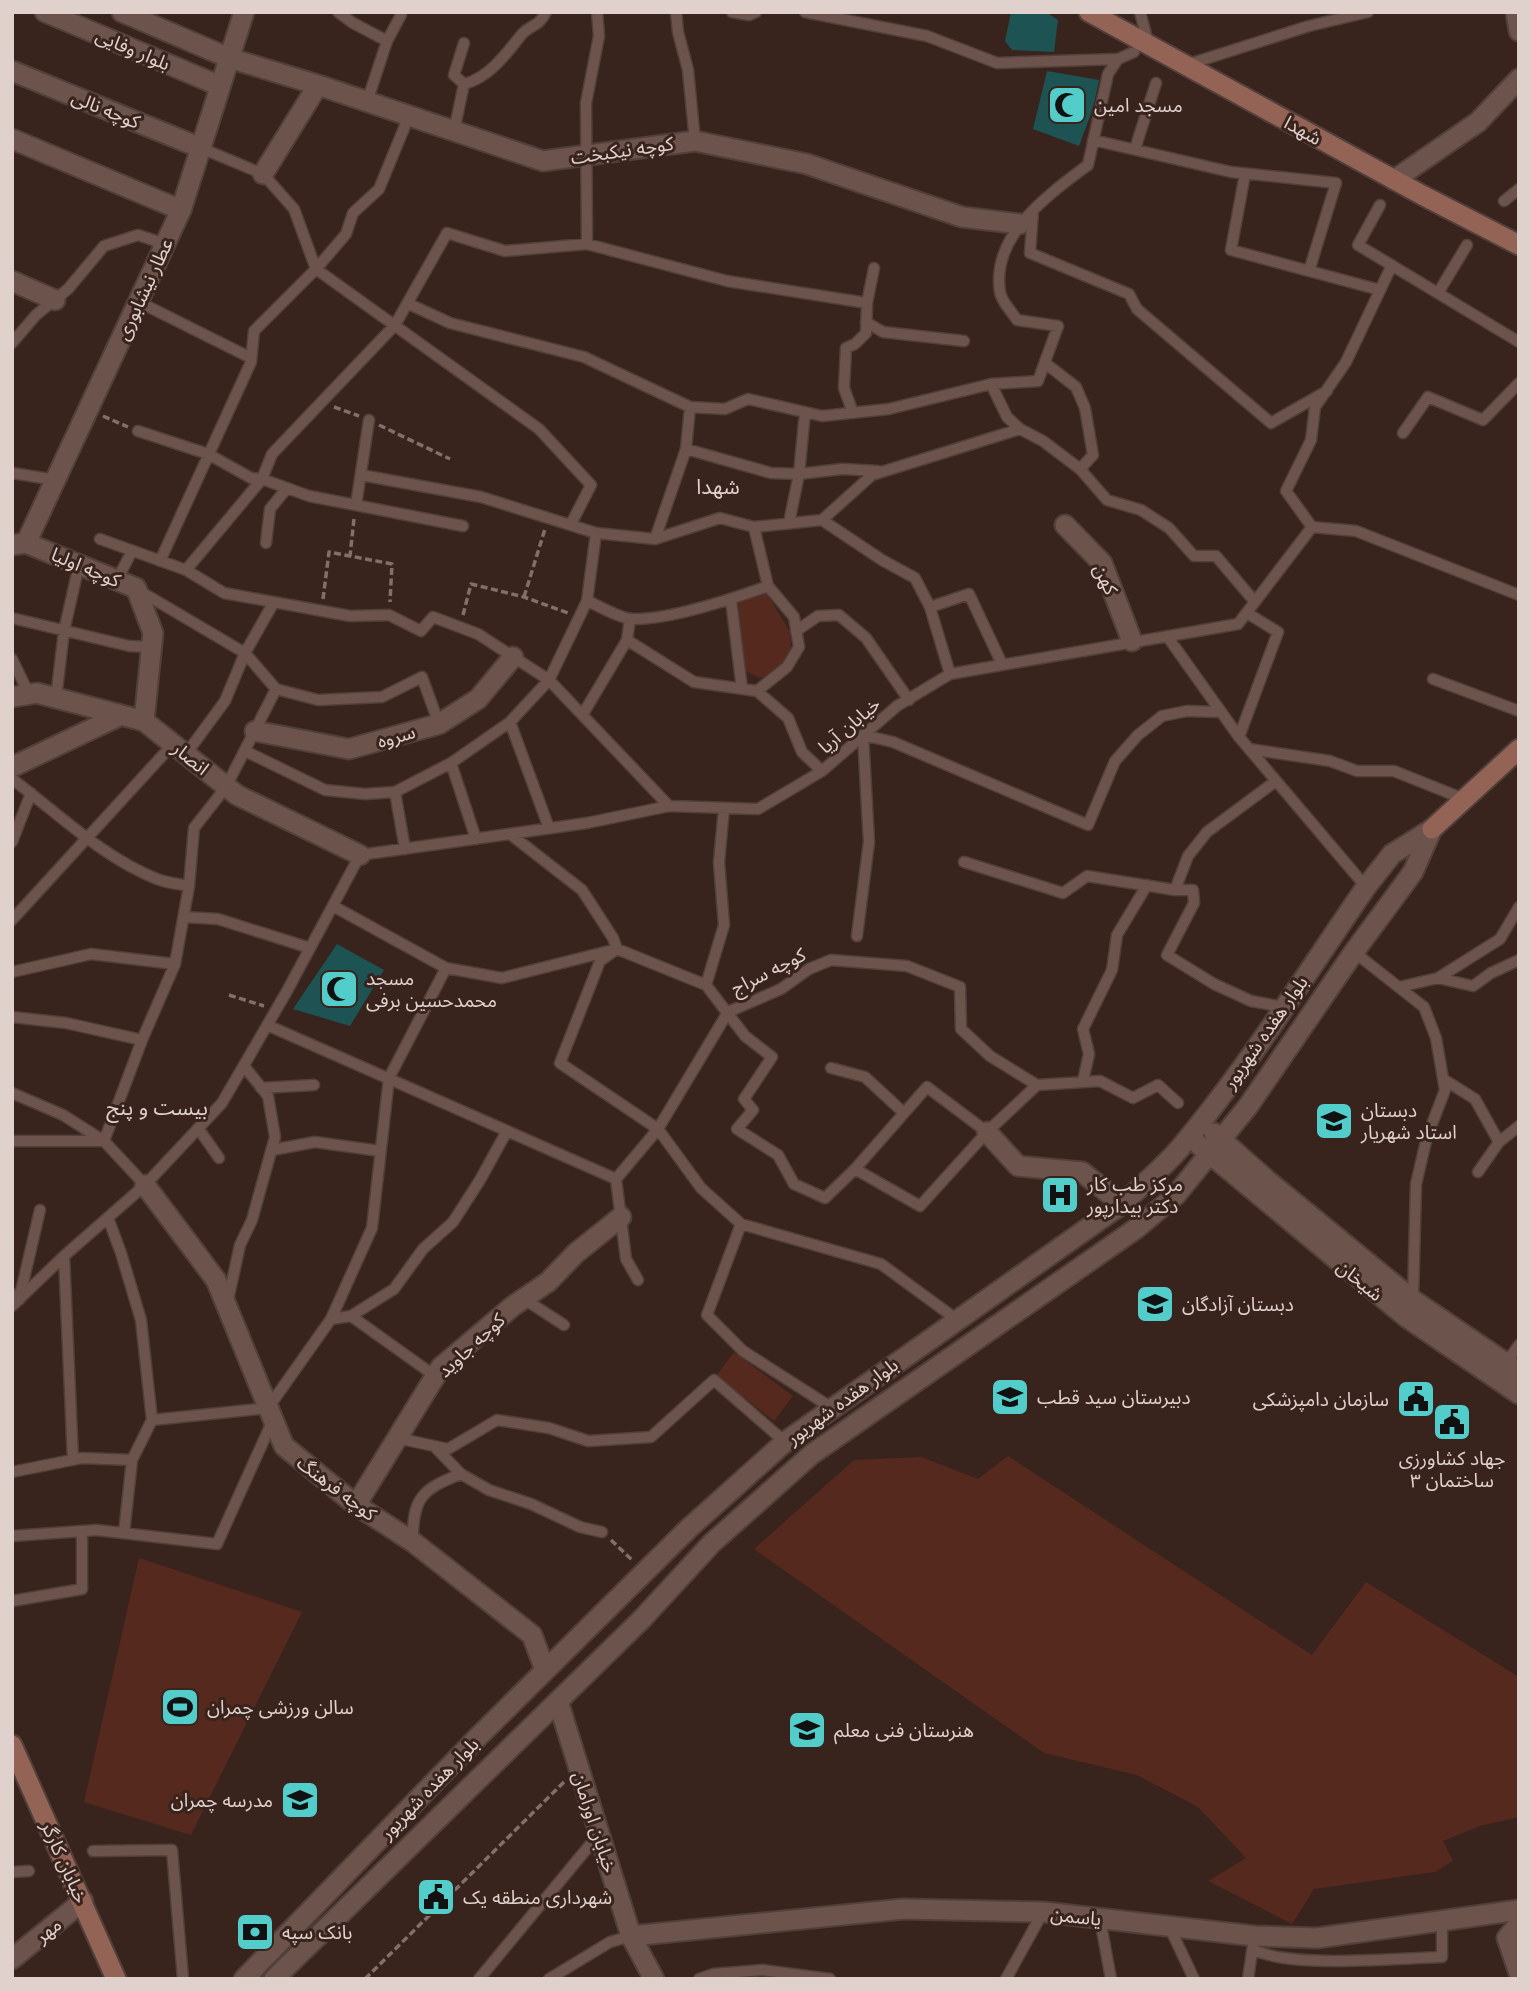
<svg xmlns="http://www.w3.org/2000/svg" width="1531" height="1991" viewBox="0 0 1531 1991" font-family="'Open Sans','Noto Sans Arabic',sans-serif">
<style>
.green{fill:#55291e}
.building{fill:#1d5352}
.lines{fill:none;stroke-linecap:round;stroke-linejoin:round}
.service-casing{stroke:#513f3a;stroke-width:13}
.minor-casing{stroke:#513f3a;stroke-width:23}
.tertiary-casing{stroke:#513f3a;stroke-width:23}
.secondary-casing{stroke:#513f3a;stroke-width:23}
.path{stroke:#826f6a;stroke-width:3.5;stroke-dasharray:7 3.5;stroke-linecap:butt}
.service{stroke:#6c544d;stroke-width:10}
.minor{stroke:#6c544d;stroke-width:19}
.tertiary{stroke:#6c544d;stroke-width:19}
.secondary{stroke:#936356;stroke-width:19}
.labels{text-anchor:middle;dominant-baseline:central;stroke-width:6;stroke-linejoin:round;paint-order:stroke}
.street-label{font-size:19px;fill:#e0d1cd;stroke:#39231d}
.poi-label{font-size:19px;fill:#e0d1cd;stroke:#39231d;text-anchor:start}
.neighbourhood-label{font-size:21px;fill:#e0d1cd;stroke:#39231d}
</style>
<rect width="100%" height="100%" fill="#39231d"/>
<!-- green -->
<path class="green" d="M 766,592 L 790,632 L 791,650 L 778,674 L 759,678 L 743,669 L 738,599 Z
M 734,1352 L 793,1396 L 774,1421 L 716,1376 Z
M 1008,1456 L 1312,1655 L 1366,1582 L 1519,1677 L 1519,1817 L 1480,1826 L 1443,1841 L 1453,1861 L 1435,1872 L 1314,1889 L 1292,1924 L 1208,1881 L 1246,1858 L 1198,1807 L 1137,1775 L 1044,1753 L 754,1549 L 854,1460 L 921,1457 L 978,1479 Z
M 139,1558 L 302,1612 L 191,1835 L 84,1802 Z"/>
<!-- building -->
<path class="building" d="M 1011,12 L 1046,12 L 1058,20 L 1054,52 L 1012,50 L 1005,41 Z
M 1047,71 L 1099,80 L 1093,108 L 1079,146 L 1033,129 Z
M 337,944 L 384,970 L 350,1026 L 293,1009 Z"/>
<g class="lines">
<defs>
<path id="service" d="M 338,12 L 353,23 L 387,41 L 367,102
M 676,12 L 678,32 L 688,70 L 695,141
M 732,12 L 749,15 L 756,12
M 805,12 L 927,36 L 997,63 L 1118,59
M 1140,12 L 1148,42
M 387,41 L 401,15
M 1186,65 L 1309,26 L 1368,12
M 464,84 C 489,78 507,53 522,34 C 531,24 538,28 546,12
M 454,131 L 464,84 L 454,75 L 464,43
M 1093,140 L 1231,172 L 1336,183 L 1309,271
M 201,148 L 263,174 L 294,209 L 316,269 L 539,429 L 591,485 L 571,524
M 1135,149 L 1156,83
M 1245,174 L 1231,250 L 1380,290
M 1504,201 L 1519,189
M 1380,205 L 1358,245 L 1519,342
M 1033,212 L 1030,253 L 1129,294 L 1137,309 L 1271,423 L 1327,391
M 587,244 L 586,103 L 599,36 L 597,12
M 1438,293 L 1467,245
M 139,302 L 251,358
M 409,304 L 450,323 L 584,357 L 690,407 L 725,409 L 748,399 L 822,416 L 889,409 L 991,384 L 1038,381 L 1058,326 L 1017,320 C 1012,312 1001,301 1000,292 C 991,235 1048,195 1088,165 L 1108,74 L 1118,59 L 1134,52
M 866,322 L 883,332 L 964,341
M 12,343 L 36,315 L 68,289 L 104,246 L 138,235 L 165,244
M 1045,363 L 1076,387 L 1085,408 L 1093,455 L 1080,469
M 991,384 L 1007,417 L 1020,429 L 1043,441 L 1080,469 L 1107,500 L 1141,510 L 1169,528 L 1194,556 L 1216,556 L 1255,602
M 853,413 L 844,388 L 846,348 L 855,344 L 866,333 L 867,303 L 874,268
M 138,431 L 208,454 L 251,478 L 262,479 L 309,496 L 463,526
M 1403,433 L 1428,397 L 1483,420 L 1519,383
M 686,449 L 771,473 L 799,474 L 842,469 L 878,471
M 12,473 L 56,480
M 361,475 L 481,497 L 596,533 L 655,539 L 720,518 L 754,527 L 822,520 L 872,475 L 1020,429
M 356,505 L 369,420
M 822,520 L 882,560 L 915,578 L 930,607 L 950,674
M 789,523 L 799,474 L 805,412
M 754,527 L 768,586 L 794,617 L 799,647 L 787,667 L 757,691
M 1312,527 L 1286,491 L 1311,440 L 1315,407 L 1346,362 L 1392,265
M 1312,527 L 1356,531 L 1519,595
M 100,539 L 186,570 L 224,593 L 350,616 L 389,615 L 421,631 L 433,617 L 478,634 L 549,680 L 669,806
M 655,539 L 686,449 L 690,407
M 266,543 L 270,509 L 287,488
M 160,561 L 251,362 L 254,331 L 316,269 L 346,234 L 353,213 L 379,189 L 409,116
M 186,570 L 262,479 L 272,454 L 395,325 L 447,233 L 505,251 L 587,244 L 727,281 L 867,303
M 117,580 L 132,551
M 138,590 L 245,653 L 276,689 L 318,700 L 382,697 L 422,677 L 439,724
M 731,600 L 742,689
M 587,601 C 600,606 618,618 632,619 C 670,620 732,599 768,586
M 930,607 L 969,594 L 1002,664
M 12,618 L 129,646 L 151,647
M 796,631 L 818,616 L 839,615 L 866,638 L 909,700
M 1167,636 L 1239,737 L 1366,887
M 627,640 L 694,682 L 757,691 L 788,718 L 802,752 L 822,771
M 12,659 L 29,694
M 1433,679 L 1519,711
M 56,698 L 64,631 L 79,565
M 583,714 L 627,640 L 630,619
M 510,722 L 549,828
M 1239,737 L 1278,632 L 1247,613
M 1249,749 L 1330,761 L 1357,771 L 1394,771 L 1464,799
M 245,751 L 325,790 L 365,794 L 395,792 L 451,763 L 510,722 L 549,680 L 587,601 L 596,533
M 186,754 L 225,701 L 245,653 L 274,602
M 451,763 L 476,839
M 12,779 C 59,814 102,857 157,879 C 167,883 179,884 189,886
M 395,792 L 405,849
M 724,808 L 719,862 L 724,925 L 706,985 L 745,1036 L 772,1057 L 744,1099 L 753,1110 L 737,1129 L 778,1155 L 794,1184 L 825,1198 L 855,1169 L 927,1087 L 987,1132
M 510,834 L 582,890 L 613,938 L 617,949 L 600,961 L 560,1063 L 658,1129 L 701,1188 L 741,1224 L 881,1264 L 956,1319
M 12,842 L 31,793
M 964,862 L 1063,893 L 1087,876 L 1175,890 L 1193,890 L 1194,903 L 1167,955 L 1214,984 L 1251,1001 L 1283,1007
M 1175,890 L 1188,856 L 1207,832 L 1276,781
M 333,906 L 446,968 L 502,978 L 617,949 L 706,985
M 184,917 L 218,919 L 310,948
M 12,920 L 173,744
M 857,936 L 869,842 L 863,735 L 893,742 L 1088,825 L 1115,761 L 1138,735 L 1162,716 L 1187,711 L 1221,712
M 1354,952 L 1424,1007 L 1436,1038 L 1445,1090 L 1427,1137 L 1416,1184 L 1413,1299
M 12,972 L 91,954 L 175,964
M 1438,978 L 1500,939 L 1519,907
M 1399,987 L 1438,978 L 1473,986 L 1491,973 L 1519,960
M 12,1017 L 66,1023 L 142,1040
M 267,1025 L 616,1179
M 831,1068 L 865,1077 L 904,1113
M 1443,1079 L 1475,1099 L 1499,1142
M 1083,1081 L 1089,1054 L 1083,1029 L 1112,970 L 1117,935 L 1147,885
M 261,1088 L 314,1085
M 12,1093 L 63,1115 L 104,1141 L 142,1040 L 175,964 L 189,886 L 194,828 L 226,787 L 276,689
M 198,1128 L 219,1158
M 12,1141 L 104,1141 L 145,1185
M 272,1150 L 315,1142 L 380,1151
M 855,1169 L 920,1206 L 987,1132 L 1037,1085
M 1478,1172 L 1499,1142 L 1519,1126
M 108,1218 L 121,1253 L 141,1320 L 152,1420 L 132,1460 L 124,1533
M 741,1224 L 707,1315 L 743,1351 L 832,1408
M 64,1256 L 73,1460
M 638,1280 L 626,1259 L 616,1179 L 658,1129 L 728,1012 L 781,989 L 809,969 L 831,960 L 907,966 L 960,987 L 961,1029 L 990,1056 L 1037,1085 L 1100,1081 L 1133,1098 L 1158,1085 L 1178,1103
M 12,1294 L 19,1300 L 40,1210
M 524,1299 L 564,1325
M 228,1300 L 240,1245 L 252,1220 L 275,1137 L 268,1096 L 244,1066
M 12,1306 L 64,1256 L 145,1185 L 222,1103 L 287,991 L 360,855 L 587,823 L 669,806 L 758,809 L 822,771 L 897,706 L 950,674 L 1238,624 L 1312,527
M 351,1316 L 435,1376
M 331,1319 L 351,1316 L 394,1289 L 423,1249 L 453,1222 L 480,1180 L 507,1131
M 1506,1363 L 1519,1345
M 152,1420 L 268,1408 L 331,1319 L 372,1228 L 389,1078 L 446,968
M 397,1438 L 448,1449 L 497,1420 L 549,1428 L 588,1441 L 651,1437 L 714,1380 L 785,1442
M 434,1446 L 461,1474 L 489,1490 L 531,1504 L 580,1527 L 602,1532
M 12,1472 L 82,1458 L 132,1460
M 12,1536 L 97,1530 L 217,1544 L 272,1422
M 413,1542 C 412,1498 422,1489 461,1474
M 12,1601 L 82,1589 L 82,1531
M 93,1851 L 172,1850 L 183,1979
M 12,1872 L 29,1871
M 1100,1919 L 1111,1979
M 1169,1926 L 1194,1979
M 1253,1949 C 1288,1969 1398,1958 1442,1957 L 1442,1920
M 479,1979 L 599,1834
M 549,1979 L 610,1942 L 631,1936
M 699,1979 L 713,1974 L 762,1970 L 830,1979
M 1006,1979 L 1043,1912
M 1248,1979 L 1253,1945"/>
<path id="minor" d="M 45,12 L 220,86
M 122,12 L 229,58 L 318,85 L 543,161 L 695,141 L 807,164 L 962,217 L 1020,224
M 1516,12 L 1519,31
M 12,71 L 201,148
M 12,139 L 181,210
M 263,174 L 318,85
M 1394,180 L 1478,122 L 1519,79
M 12,281 L 55,300
M 1065,525 L 1102,563 L 1132,641
M 26,543 L 136,588 L 153,633 L 144,721
M 12,697 L 37,693 L 144,721 L 237,795 L 360,855
M 255,731 L 349,749 L 439,724 L 478,699 L 513,657
M 12,767 L 119,716
M 987,1132 L 1018,1166 L 1082,1172 L 1122,1204
M 145,1185 L 216,1280 L 284,1446 L 356,1505 L 413,1542 L 532,1635 L 545,1670
M 356,1505 L 441,1367 L 513,1306 L 548,1282 L 576,1253 L 621,1217
M 558,1701 L 631,1936 L 654,1979
M 1519,1924 L 1507,1938 L 1519,1973
M 631,1936 L 903,1909 L 1043,1912 L 1255,1936 L 1317,1938 L 1519,1910
M 12,1959 L 83,1901"/>
<path id="tertiary" d="M 12,545 L 26,543 L 181,210 L 244,12
M 1214,1133 L 1268,1181 L 1413,1300 L 1519,1372
M 1199,1145 L 1406,1317 L 1519,1394
M 244,1979 L 478,1737 L 688,1529 L 785,1442 L 1122,1204 C 1141,1186 1162,1169 1180,1148 C 1248,1067 1306,974 1366,887 L 1392,854 L 1432,829
M 274,1979 L 642,1619 L 711,1544 L 812,1454 L 1137,1228 L 1176,1195 L 1249,1105 L 1354,952 L 1413,872 L 1432,829"/>
<path id="secondary" d="M 1089,12 L 1422,195 L 1519,245
M 1432,829 L 1519,749
M 12,1745 L 116,1979"/>
</defs>
<!-- service casing -->
<use href="#service" class="service-casing"/>
<!-- minor casing -->
<use href="#minor" class="minor-casing"/>
<!-- tertiary casing -->
<use href="#tertiary" class="tertiary-casing"/>
<!-- secondary casing -->
<use href="#secondary" class="secondary-casing"/>
<!-- path -->
<path class="path" d="M 334,407 L 359,416
M 103,416 L 128,427
M 379,425 L 450,459
M 354,519 L 350,556 L 392,564 L 390,602
M 524,597 L 545,529
M 323,599 L 329,552 L 350,556
M 463,615 L 471,584 L 524,597 L 568,613
M 229,995 L 264,1006
M 611,1540 L 633,1561
M 365,1979 L 565,1781"/>
<!-- service -->
<use href="#service" class="service"/>
<!-- minor -->
<use href="#minor" class="minor"/>
<!-- tertiary -->
<use href="#tertiary" class="tertiary"/>
<!-- secondary -->
<use href="#secondary" class="secondary"/>
</g>
<!-- icons -->
<defs>
<symbol id="mosque-square" viewBox="-11 -11 22 22"><rect x="-9" y="-9" width="18" height="18" rx="4" fill="#53cdca" stroke="#39231d"/><path d="M3.5-4.9A6 6 0 1 0 3.5 4.9A5 5 0 1 1 3.5-4.9Z" fill="#111"/></symbol>
<symbol id="school-square" viewBox="-11 -11 22 22"><rect x="-9" y="-9" width="18" height="18" rx="4" fill="#53cdca" stroke="#39231d"/><path d="M0-5L7-2L0 1L-7-2ZM-4 1L0 2.5L4 1V4Q0 6-4 4Z" fill="#111"/></symbol>
<symbol id="hospital-square" viewBox="-11 -11 22 22"><rect x="-9" y="-9" width="18" height="18" rx="4" fill="#53cdca" stroke="#39231d"/><path d="M-5-5h3v3.5h4V-5h3V5h-3V1.5h-4V5h-3Z" fill="#111"/></symbol>
<symbol id="civic-square" viewBox="-11 -11 22 22"><rect x="-9" y="-9" width="18" height="18" rx="4" fill="#53cdca" stroke="#39231d"/><path d="M-.6-6.5H3V-4.5H.6V-3L4-1V1h2V6H-6V1h2V-1L-.6-3ZM-1.2 2.5V6h2.4V2.5Z" fill="#111"/></symbol>
<symbol id="stadium-square" viewBox="-11 -11 22 22"><rect x="-9" y="-9" width="18" height="18" rx="4" fill="#53cdca" stroke="#39231d"/><path d="M0-5a6.5 5 0 1 0 0 10a6.5 5 0 1 0 0-10ZM-3.5-1.8h7v3.6h-7Z" fill="#111"/></symbol>
<symbol id="bank-square" viewBox="-11 -11 22 22"><rect x="-9" y="-9" width="18" height="18" rx="4" fill="#53cdca" stroke="#39231d"/><path d="M-6-4H6V4H-6ZM0-2.3a2.3 2.3 0 1 0 0 4.6a2.3 2.3 0 1 0 0-4.6Z" fill="#111"/></symbol>
</defs>
<g fill-rule="evenodd">
<use href="#mosque-square" x="1045" y="83" width="44" height="44"/>
<use href="#mosque-square" x="317" y="967" width="44" height="44"/>
<use href="#school-square" x="1312" y="1099" width="44" height="44"/>
<use href="#hospital-square" x="1038" y="1173" width="44" height="44"/>
<use href="#school-square" x="1133" y="1282" width="44" height="44"/>
<use href="#school-square" x="988" y="1375" width="44" height="44"/>
<use href="#civic-square" x="1394" y="1377" width="44" height="44"/>
<use href="#civic-square" x="1430" y="1400" width="44" height="44"/>
<use href="#stadium-square" x="158" y="1685" width="44" height="44"/>
<use href="#school-square" x="785" y="1708" width="44" height="44"/>
<use href="#school-square" x="278" y="1778" width="44" height="44"/>
<use href="#civic-square" x="414" y="1875" width="44" height="44"/>
<use href="#bank-square" x="233" y="1910" width="44" height="44"/>
</g>
<g class="labels">
<!-- street labels -->
<g class="street-label">
<text transform="translate(133 49) rotate(23)">بلوار وفایی</text>
<text transform="translate(106 109) rotate(22)">کوچه نالی</text>
<text transform="translate(1303 130) rotate(29)">شهدا</text>
<text transform="translate(622 150) rotate(-8)">کوچه نیکبخت</text>
<text transform="translate(144 289) rotate(-65)">عطار نیشابوری</text>
<text transform="translate(86 567) rotate(23)">کوچه اولیا</text>
<text transform="translate(1106 579) rotate(65)">کهن</text>
<text transform="translate(849 725) rotate(-41)">خیابان آریا</text>
<text transform="translate(396 736) rotate(-16)">سروه</text>
<text transform="translate(191 758) rotate(39)">انصار</text>
<text transform="translate(768 971) rotate(-27)">کوچه سراج</text>
<text transform="translate(1265 1032) rotate(-55)">بلوار هفده شهریور</text>
<text transform="translate(1360 1280) rotate(39)">شیخان</text>
<text transform="translate(471 1345) rotate(-43)">کوچه جاوید</text>
<text transform="translate(842 1401) rotate(-36)">بلوار هفده شهریور</text>
<text transform="translate(337 1488) rotate(37)">کوچه فرهنگ</text>
<text transform="translate(429 1788) rotate(-46)">بلوار هفده شهریور</text>
<text transform="translate(595 1822) rotate(72)">خیابان اورامان</text>
<text transform="translate(65 1862) rotate(66)">خیابان کارگر</text>
<text transform="translate(1076 1916) rotate(6)">یاسمن</text>
<text transform="translate(48 1930) rotate(-39)">مهر</text>
</g>
<!-- poi labels -->
<g class="poi-label">
<text x="1094" y="105">مسجد امین</text>
<text x="366" y="978">مسجد<tspan x="366" dy="22">محمدحسین برفی</tspan></text>
<text x="1361" y="1110">دبستان<tspan x="1361" dy="22">استاد شهریار</tspan></text>
<text x="1087" y="1184">مرکز طب کار<tspan x="1087" dy="22">دکتر بیدارپور</tspan></text>
<text x="1182" y="1304">دبستان آزادگان</text>
<text x="1037" y="1397">دبیرستان سید قطب</text>
<text x="1389" y="1399" text-anchor="end">سازمان دامپزشکی</text>
<text x="1452" y="1458" text-anchor="middle">جهاد کشاورزی<tspan x="1452" dy="22">ساختمان ۳</tspan></text>
<text x="207" y="1707">سالن ورزشی چمران</text>
<text x="834" y="1730">هنرستان فنی معلم</text>
<text x="273" y="1800" text-anchor="end">مدرسه چمران</text>
<text x="463" y="1897">شهرداری منطقه یک</text>
<text x="282" y="1932">بانک سپه</text>
</g>
<!-- neighbourhood labels -->
<g class="neighbourhood-label">
<text x="718" y="486">شهدا</text>
<text x="157" y="1107">بیست و پنج</text>
</g>
</g>
<!-- border -->
<rect width="1531" height="1991" fill="none" stroke="#e0d1cd" stroke-width="28"/>
</svg>
